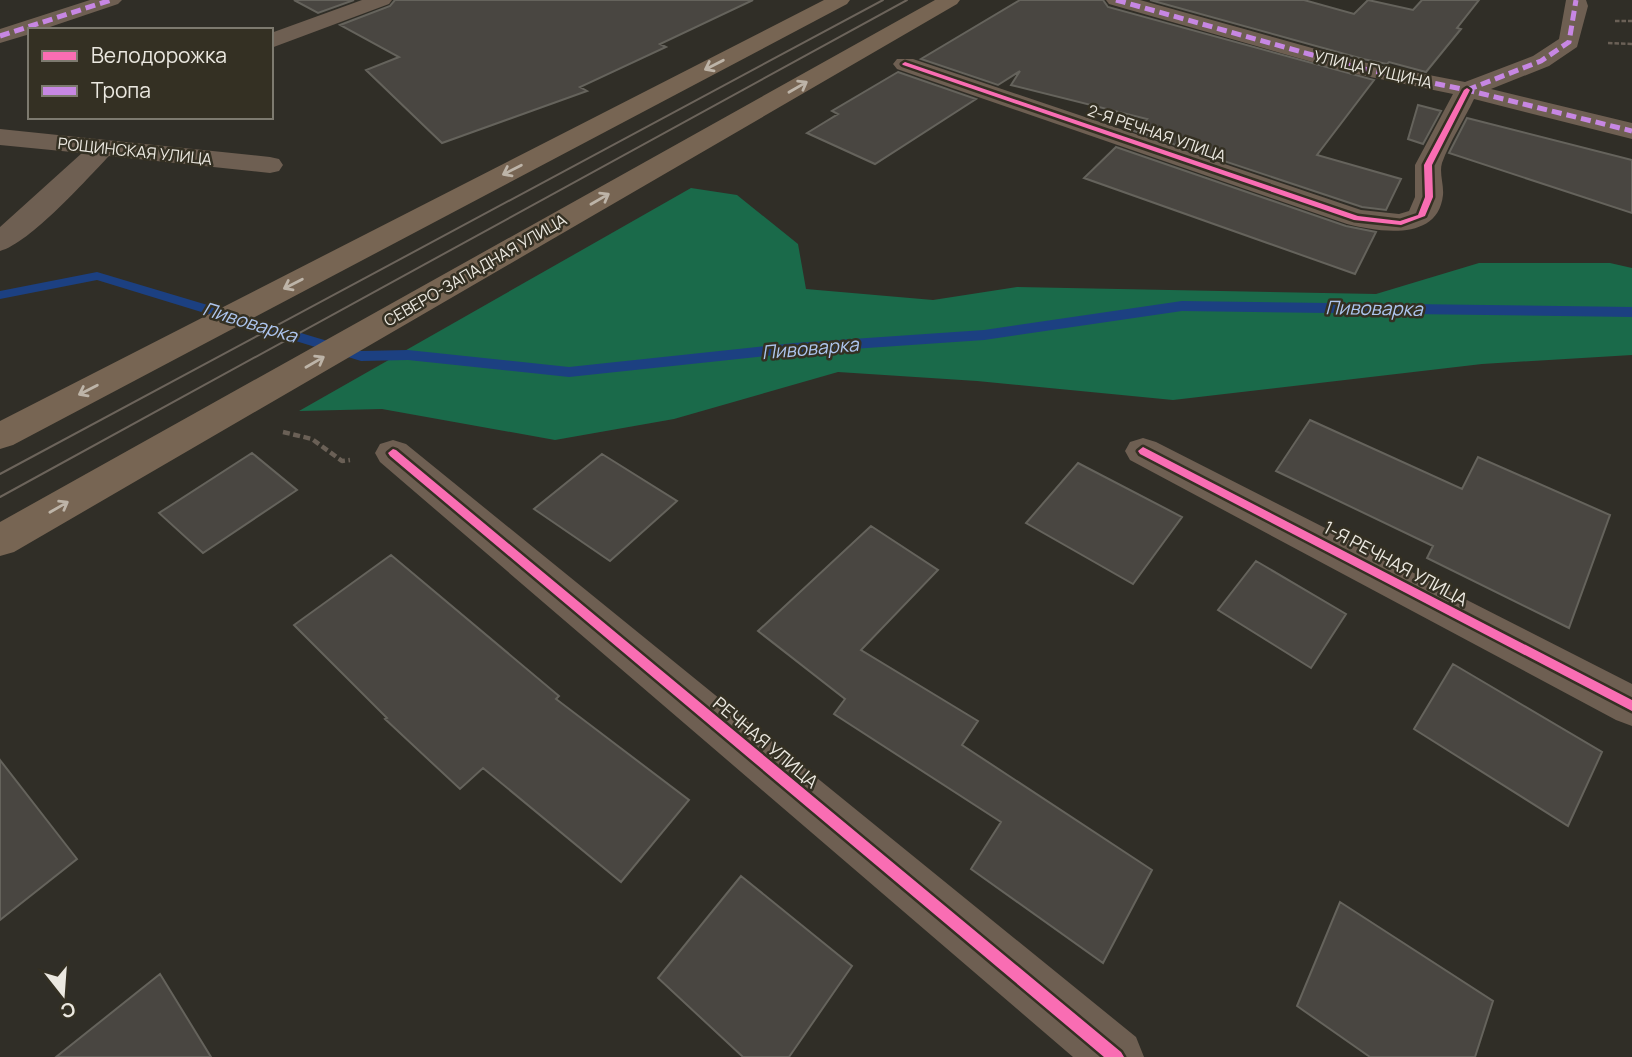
<svg xmlns="http://www.w3.org/2000/svg" width="1632" height="1057" viewBox="0 0 1632 1057" font-family="Manrope,sans-serif">
<style>
.forest{fill:#1a6a4a}
.lines{fill:none;stroke-linecap:round;stroke-linejoin:round}
.stream{fill:#1c4081;fill-rule:evenodd}
.building{fill:#494641;stroke:#65635c;stroke-width:2}
.path-far1{stroke:#6a6056;stroke-width:2.5;stroke-dasharray:4.5 2;stroke-linecap:butt}
.path{stroke:#6a6056;stroke-width:4.5;stroke-dasharray:7 3.5;stroke-linecap:butt}
.minor{fill:#6e5f52;fill-rule:evenodd}
.major{fill:#776553;fill-rule:evenodd}
.tram{stroke:#6c645b;stroke-width:2}
.quiet{stroke:#c787e3;stroke-width:5;stroke-dasharray:10 5;stroke-linecap:butt}
.cycleway-casing{stroke:#343023;stroke-width:5}
.cycleway{fill:#f96db3;fill-rule:evenodd}
.oneway{stroke:#bdb4a8}
.labels{text-anchor:middle;dominant-baseline:central;stroke-width:5;stroke-linejoin:round;paint-order:stroke}
.far-street-label{font-size:16px;fill:#ebe8e0;stroke:#343023}
.street-label{font-size:18px;fill:#ebe8e0;stroke:#343023}
.water-label{font-size:19px;font-style:italic;fill:#adc5ee;stroke:#343023}
</style>
<rect width="100%" height="100%" fill="#302e27"/>
<!-- forest -->
<path class="forest" d="M 691,188 L 737,195 L 798,244 L 806,289 L 933,300 L 1017,287 L 1376,294 L 1479,263 L 1610,263 L 1632,268 L 1632,355 L 1482,364 L 1173,400 L 977,381 L 838,372 L 674,419 L 555,440 L 382,409 L 299,411 Z"/>
<g class="lines">
<!-- stream -->
<path class="stream" d="M 97,272 L 361,351 L 408,350 L 569,367 L 794,343 L 984,330 L 1182,301 L 1632,307 L 1632,317 L 1182,311 L 984,340 L 794,353 L 569,377 L 408,360 L 361,361 L 97,280 L 0,299 L 0,291 Z"/>
</g>
<!-- building -->
<path class="building" d="M 294,0 L 354,0 L 318,13 Z
M 395,0 L 753,0 L 660,44 L 666,47 L 580,87 L 587,91 L 442,143 L 366,70 L 399,57 L 340,25 L 390,6 Z
M 1020,0 L 1103,0 L 1108,7 L 1374,80 L 1317,155 L 1401,179 L 1386,210 L 1362,207 L 1134,131 L 1147,119 L 1011,85 L 1020,71 L 998,85 L 921,59 Z
M 1150,0 L 1304,0 L 1354,14 L 1368,0 L 1413,10 L 1422,0 L 1479,0 L 1457,28 L 1461,29 L 1426,72 L 1389,62 L 1387,64 L 1363,59 Z
M 898,72 L 976,99 L 875,164 L 807,133 L 838,114 L 832,111 Z
M 1418,105 L 1441,111 L 1423,144 L 1408,139 Z
M 1467,118 L 1632,160 L 1632,213 L 1449,153 Z
M 1116,147 L 1346,226 L 1376,232 L 1355,274 L 1084,178 Z
M 1310,420 L 1462,489 L 1478,457 L 1610,515 L 1569,628 L 1427,558 L 1433,546 L 1276,471 Z
M 252,453 L 297,490 L 203,553 L 159,513 Z
M 602,454 L 677,501 L 610,561 L 534,509 Z
M 1078,463 L 1182,517 L 1133,584 L 1026,523 Z
M 871,526 L 938,570 L 861,650 L 978,721 L 962,745 L 1152,870 L 1103,963 L 971,869 L 1001,822 L 834,714 L 845,699 L 758,631 Z
M 391,555 L 559,696 L 556,699 L 689,800 L 621,882 L 483,768 L 460,789 L 385,719 L 387,718 L 294,625 Z
M 1256,561 L 1346,614 L 1311,668 L 1218,610 Z
M 1453,664 L 1602,752 L 1568,826 L 1414,729 Z
M 0,760 L 77,859 L 0,920 Z
M 741,876 L 852,966 L 789,1057 L 743,1057 L 658,978 Z
M 1340,902 L 1493,1001 L 1475,1057 L 1370,1057 L 1297,1006 Z
M 160,974 L 211,1057 L 56,1057 Z"/>
<g class="lines">
<!-- path-far1 -->
<path class="path-far1" d="M 1615,21 L 1632,21
M 1608,43 L 1632,44"/>
<!-- path -->
<path class="path" d="M 283,432 L 312,439 L 342,461 L 350,460"/>
<!-- minor -->
<path class="minor" d="M 90,0 L 122,0 L 118,4 L 41,30 L 30,30 L 30,34 L 0,43 L 0,29 Z
M 362,0 L 392,0 L 389,4 L 271,48 L 271,33 Z
M 1106,0 L 1140,0 L 1362,62 L 1465,82 L 1533,56 L 1559,39 L 1566,0 L 1586,0 L 1588,6 L 1577,47 L 1549,66 L 1491,89 L 1632,123 L 1632,139 L 1474,99 C 1464,120 1450,141 1442,163 C 1439,173 1444,185 1443,195 C 1438,242 1379,232 1347,224 L 897,69 L 893,64 L 897,59 L 913,59 L 1361,210 L 1399,214 L 1409,211 L 1415,197 L 1415,165 L 1453,94 L 1351,73 L 1109,4 Z
M 0,129 L 270,157 L 279,159 L 283,165 L 279,171 L 270,173 L 109,156 C 86,180 30,243 0,251 L 0,227 L 82,153 L 0,145 Z
M 1143,438 L 1156,442 L 1632,684 L 1632,726 L 1616,720 L 1130,460 L 1125,451 L 1130,442 Z
M 393,440 L 406,444 L 1136,1037 L 1144,1057 L 1073,1057 L 380,462 L 375,453 L 380,444 Z"/>
<!-- major -->
<path class="major" d="M 824,0 L 850,0 L 847,4 L 13,445 L 0,449 L 0,421 Z
M 935,0 L 960,0 L 957,4 L 14,552 L 0,556 L 0,522 Z"/>
<!-- tram -->
<path class="tram" d="M 0,474 L 883,0
M 0,497 L 907,0"/>
<!-- quiet -->
<path class="quiet" d="M 1116,0 L 1359,68 L 1467,90 L 1632,131
M 0,36 L 111,0
M 1467,90 L 1541,61 L 1569,42 L 1576,0"/>
<defs>
<path id="cycleway" d="M 905,62 L 1358,216 L 1400,221 L 1418,215 L 1425,197 L 1424,165 L 1464,90 L 1467,88 L 1470,90 L 1432,165 L 1433,197 L 1425,216 L 1401,225 L 1354,220 L 903,65 L 902,64 Z
M 1143,447 L 1632,700 L 1632,711 L 1140,454 L 1138,451 Z
M 393,449 L 396,450 L 1121,1052 L 1124,1057 L 1104,1057 L 390,456 L 388,453 Z"/>
</defs>
<!-- cycleway casing -->
<use href="#cycleway" class="cycleway-casing"/>
<!-- cycleway -->
<use href="#cycleway" class="cycleway"/>
</g>
<!-- one-way arrows -->
<defs><path id="oneway-shaft" d="M-6 0H5M1.5-3L5.5 0L1.5 3" fill="none" stroke-width="1.6" stroke-linecap="round" stroke-linejoin="round" transform="scale(1.75)"/></defs>
<g class="oneway">
<use href="#oneway-shaft" transform="translate(714 65) rotate(153)"/>
<use href="#oneway-shaft" transform="translate(798 87) rotate(-30)"/>
<use href="#oneway-shaft" transform="translate(512 170) rotate(153)"/>
<use href="#oneway-shaft" transform="translate(600 199) rotate(-30)"/>
<use href="#oneway-shaft" transform="translate(293 284) rotate(153)"/>
<use href="#oneway-shaft" transform="translate(315 362) rotate(-30)"/>
<use href="#oneway-shaft" transform="translate(88 390) rotate(153)"/>
<use href="#oneway-shaft" transform="translate(59 507) rotate(-30)"/>
</g>
<g class="labels">
<!-- far-street labels -->
<g class="far-street-label">
<text transform="translate(1373 69) rotate(13)">УЛИЦА ГУЩИНА</text>
<text transform="translate(1157 133) rotate(19)">2-Я РЕЧНАЯ УЛИЦА</text>
<text transform="translate(135 151) rotate(6)">РОЩИНСКАЯ УЛИЦА</text>
<text transform="translate(475 270) rotate(-30)">СЕВЕРО-ЗАПАДНАЯ УЛИЦА</text>
</g>
<!-- street labels -->
<g class="street-label">
<text transform="translate(1396 563) rotate(28)">1-Я РЕЧНАЯ УЛИЦА</text>
<text transform="translate(766 742) rotate(40)">РЕЧНАЯ УЛИЦА</text>
</g>
<!-- water labels -->
<g class="water-label">
<text transform="translate(1374 308) rotate(1)">Пивоварка</text>
<text transform="translate(250 322) rotate(17)">Пивоварка</text>
<text transform="translate(810 348) rotate(-5)">Пивоварка</text>
</g>
</g>
<!-- legend -->
<rect x="28" y="28" width="245" height="91" fill="#343023" stroke="#7d7a6f" stroke-width="2"/>
<rect x="42" y="51" width="35" height="10" fill="#f96db3" stroke="#7d7a6f" stroke-width="2"/>
<text x="91" y="63" font-size="21" fill="#ebe8e0">Велодорожка</text>
<rect x="42" y="86" width="35" height="10" fill="#c787e3" stroke="#7d7a6f" stroke-width="2"/>
<text x="91" y="98" font-size="21" fill="#ebe8e0">Тропа</text>
<!-- north arrow -->
<g transform="translate(63 994) rotate(163)" stroke="#343023" stroke-width="5" paint-order="stroke">
<path d="M0-5L12 26L0 18L-12 26Z" fill="#ebe8e0"/>
<text y="-10" font-size="19" font-weight="bold" text-anchor="middle" fill="#ebe8e0">С</text>
</g>
</svg>
